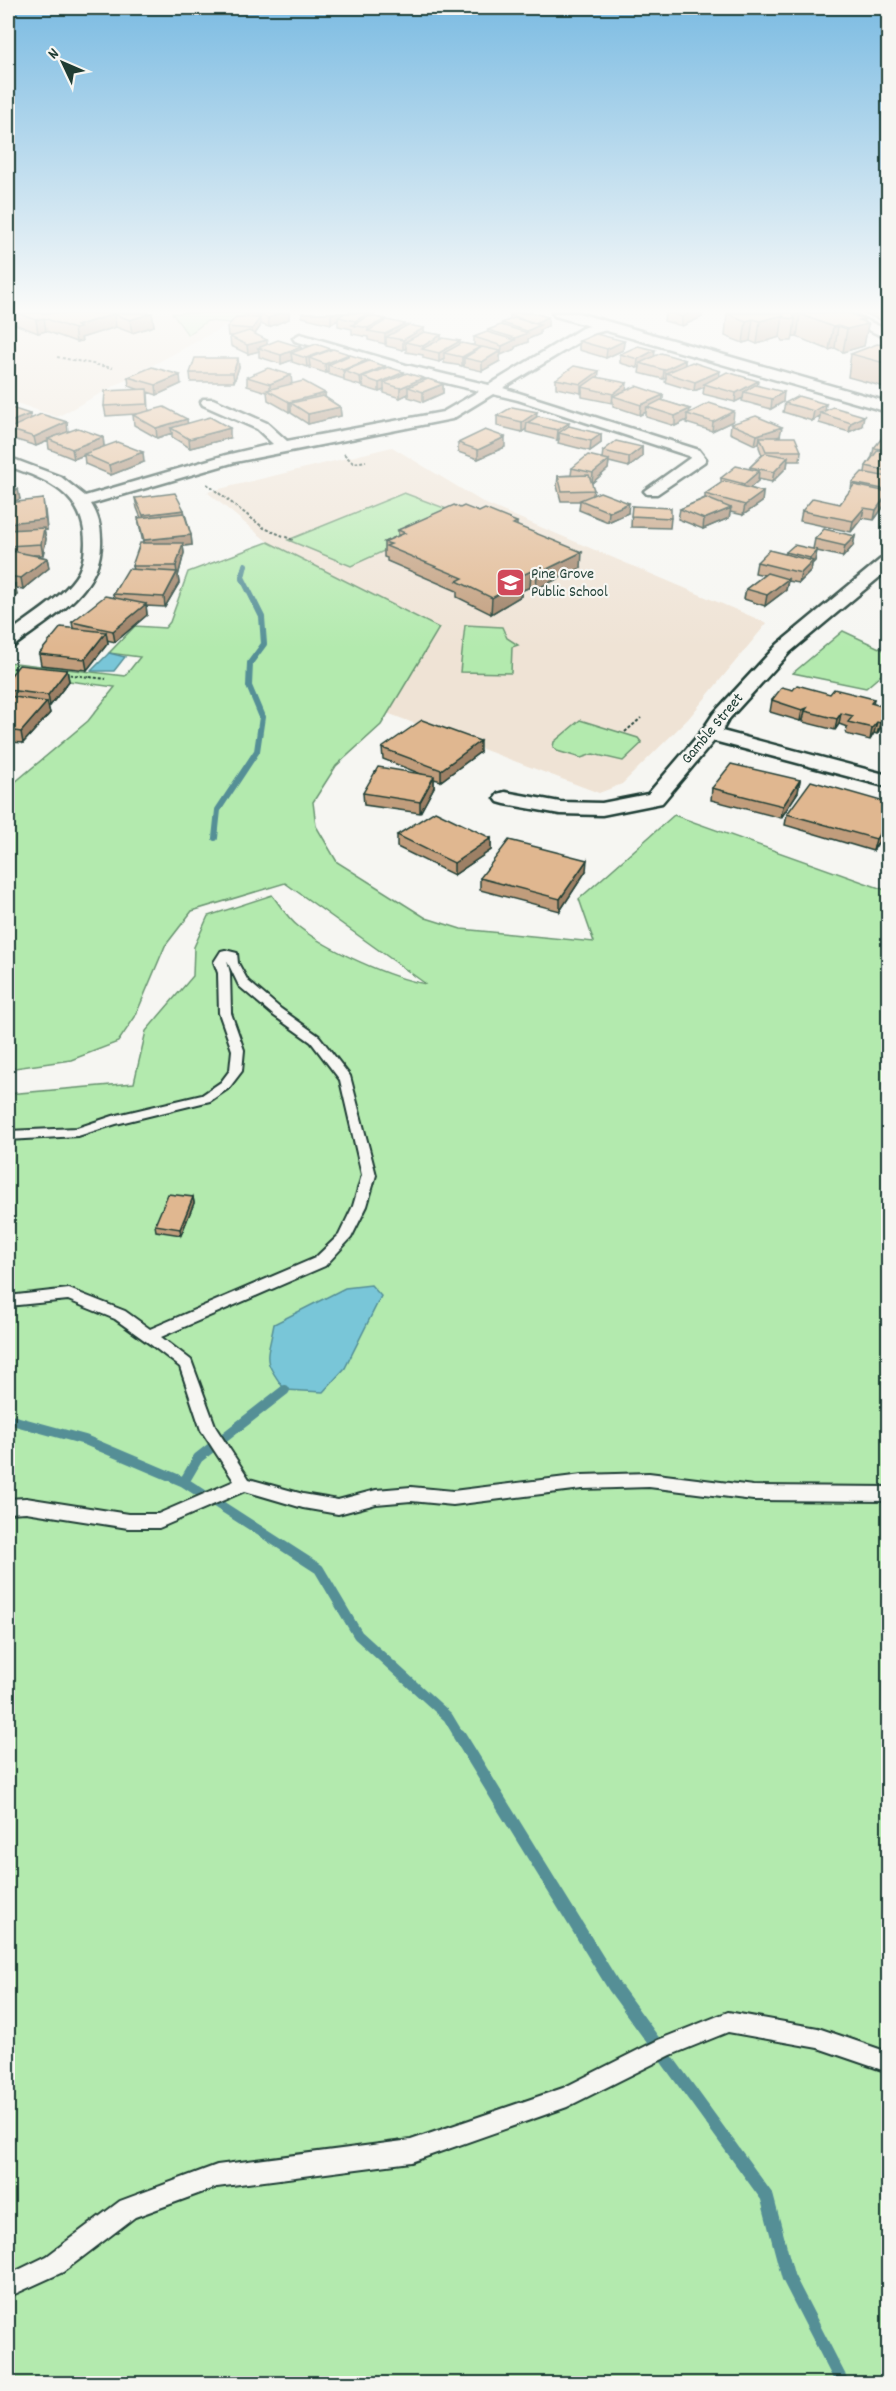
<svg xmlns="http://www.w3.org/2000/svg" width="896" height="2391" viewBox="0 0 896 2391" font-family="Dekko,sans-serif">
<style>
.built{fill:#efe3d5}
.green{fill:#b3eaae;stroke:#699471;stroke-width:1.5}
.water{fill:#79c6d8;stroke:#558f96;stroke-width:1.5}
.lines{fill:none;stroke-linecap:round;stroke-linejoin:round}
.stream-far2{stroke:#558f96;stroke-width:6}
.stream-far1{stroke:#558f96;stroke-width:10}
.stream{stroke:#558f96;stroke-width:13}
.service-casing{stroke:#1f3d34;stroke-width:4}
.minor-casing{stroke:#1f3d34;stroke-width:5}
.secondary-casing{stroke:#1f3d34;stroke-width:5}
.path{stroke:#1f3d34;stroke-width:2;stroke-dasharray:3 2;stroke-linecap:butt}
.service{fill:#f6f6f2;fill-rule:evenodd}
.minor{fill:#f6f6f2;fill-rule:evenodd}
.secondary{fill:#f6f6f2;fill-rule:evenodd}
.wall{fill:#c19d7c;stroke:#1f3d34;stroke-width:1.5}
.shaded-wall{fill:#9d8065;stroke:#1f3d34;stroke-width:1.5}
.building{fill:#e0b790;stroke:#1f3d34;stroke-width:1.5}
.labels{text-anchor:middle;dominant-baseline:central;stroke-width:4.5;stroke-linejoin:round;paint-order:stroke}
.far-poi-label{font-size:16px;fill:#1f3d34;stroke:#f6f6f2;text-anchor:start}
.far-street-label{font-size:16px;fill:#1f3d34;stroke:#f6f6f2}
</style>
<rect width="100%" height="100%" fill="#f6f6f2"/>
<filter id="ink" filterUnits="userSpaceOnUse"><feTurbulence type="fractalNoise" baseFrequency=".0167" numOctaves="2"/><feDisplacementMap in="SourceGraphic" scale="12" xChannelSelector="R" yChannelSelector="G"/><feConvolveMatrix kernelMatrix="1 2 1 2 8 2 1 2 1" color-interpolation-filters="sRGB"/></filter>
<g filter="url(#ink)">
<!-- built -->
<path class="built" d="M 8,313 L 228,313 L 238,319 L 57,417 L 8,400 Z
M 392,447 L 486,504 L 767,623 L 688,719 L 622,784 L 599,793 L 387,713 L 438,628 L 268,542 L 207,492 Z"/>
<!-- green -->
<path class="green" d="M 172,313 L 249,313 L 232,323 L 207,321 L 188,335 Z
M 404,493 L 463,515 L 351,566 L 288,540 Z
M 268,542 L 439,628 L 381,725 L 336,766 L 313,802 L 316,826 L 337,862 L 426,918 L 461,929 L 594,942 L 579,899 L 674,815 L 888,891 L 888,2383 L 8,2383 L 8,1094 L 134,1083 L 146,1031 L 193,976 L 194,947 L 208,916 L 272,895 C 280,905 288,919 299,927 C 328,950 390,978 426,984 L 285,883 L 192,911 L 165,946 L 135,1017 L 118,1042 L 71,1060 L 8,1069 L 8,788 L 88,721 L 115,687 L 8,673 L 8,662 L 125,676 L 140,657 L 109,653 L 135,626 L 165,628 L 170,622 L 188,572 Z
M 465,625 L 502,627 L 507,638 L 518,645 L 512,647 L 511,673 L 460,672 Z
M 843,631 L 888,652 L 888,669 L 866,688 L 793,673 Z
M 580,720 L 638,738 L 642,743 L 623,761 L 593,754 L 581,758 L 557,751 L 553,747 L 554,742 Z"/>
<!-- water -->
<path class="water" d="M 109,653 L 125,657 L 114,671 L 91,671 Z
M 371,1285 L 381,1296 L 345,1368 L 323,1392 L 285,1390 C 261,1357 267,1362 274,1324 L 345,1288 Z"/>
<g class="lines">
<!-- stream-far2 -->
<path class="stream-far2" d="M 215,838 L 218,810 L 257,751 L 262,717 L 249,686 L 250,663 L 264,644 L 262,617 L 242,577 L 245,565"/>
<!-- stream-far1 -->
<path class="stream-far1" d="M 8,1419 L 85,1440 L 184,1482 L 319,1569 L 358,1635 L 448,1717 L 460,1737
M 184,1482 L 198,1458 L 285,1390"/>
<!-- stream -->
<path class="stream" d="M 459,1735 L 615,1988 L 767,2197 L 788,2277 L 843,2384"/>
<defs>
<path id="service" d="M 225,950 L 237,953 L 238,963 L 248,981 L 281,1009 L 319,1036 L 350,1076 L 376,1175 L 367,1206 L 351,1238 L 325,1266 L 161,1337 L 191,1360 L 216,1428 L 249,1479 L 303,1494 L 338,1500 L 376,1490 L 411,1487 L 453,1491 L 582,1475 L 649,1473 L 753,1486 L 888,1487 L 888,1501 L 753,1500 L 649,1487 L 582,1489 L 453,1505 L 411,1501 L 376,1504 L 338,1514 L 303,1508 L 245,1491 L 159,1528 L 128,1528 L 26,1512 L 8,1513 L 8,1499 L 26,1498 L 128,1514 L 158,1514 L 234,1481 L 201,1430 L 180,1367 L 150,1344 L 115,1319 L 68,1300 L 8,1306 L 8,1296 L 69,1289 L 125,1311 L 150,1329 L 315,1258 L 339,1235 L 353,1206 L 362,1175 L 340,1080 L 311,1042 L 273,1015 L 239,986 L 227,961 L 230,973 L 231,1013 L 244,1050 L 242,1071 L 229,1088 L 210,1101 L 116,1124 L 78,1136 L 8,1140 L 8,1131 L 77,1128 L 113,1116 L 202,1095 L 221,1082 L 230,1070 L 232,1050 L 219,1013 L 218,973 L 214,962 L 221,951 Z
M 728,2012 L 818,2028 L 888,2052 L 888,2072 L 818,2048 L 728,2032 L 671,2055 L 567,2107 L 411,2162 L 217,2187 L 135,2217 L 63,2272 L 8,2297 L 8,2275 L 47,2256 L 120,2201 L 128,2198 L 217,2165 L 411,2140 L 563,2088 L 658,2040 Z"/>
<path id="minor" d="M 833,313 L 850,313 L 888,330 L 888,339 Z
M 605,322 L 610,323 L 611,326 L 610,329 L 592,334 L 503,388 L 699,450 L 706,459 L 704,462 L 657,494 L 647,494 L 644,491 L 690,458 L 689,456 L 518,400 L 493,394 L 452,419 L 235,462 L 91,504 C 98,515 101,526 101,539 C 103,592 51,617 14,646 L 8,647 L 8,634 C 30,616 58,601 75,578 C 82,569 85,555 85,543 C 85,494 48,480 8,466 L 8,457 L 61,477 L 85,496 L 226,455 L 273,444 L 257,429 L 203,405 L 201,402 L 203,399 L 213,399 L 267,423 L 287,441 L 443,412 L 479,391 L 397,371 L 295,341 L 293,338 L 300,334 L 406,365 L 489,385 L 582,328 Z
M 888,557 L 888,570 L 790,652 L 728,720 L 722,731 L 888,775 L 888,787 L 714,741 L 662,803 L 602,815 L 560,814 L 505,804 L 498,802 L 495,798 L 498,794 L 505,792 L 560,802 L 602,803 L 648,794 L 702,731 L 714,713 L 778,644 L 882,558 Z"/>
<path id="secondary" d="M 552,313 L 578,313 L 888,402 L 888,412 L 555,316 Z"/>
</defs>
<!-- service casing -->
<use href="#service" class="service-casing"/>
<!-- minor casing -->
<use href="#minor" class="minor-casing"/>
<!-- secondary casing -->
<use href="#secondary" class="secondary-casing"/>
<!-- path -->
<path class="path" d="M 8,333 L 12,338
M 57,357 L 113,368
M 344,454 L 353,463 L 366,461
M 207,484 L 264,528 L 293,540
M 8,667 L 19,669
M 65,674 L 106,679
M 625,732 L 641,718"/>
<!-- service -->
<use href="#service" class="service"/>
<!-- minor -->
<use href="#minor" class="minor"/>
<!-- secondary -->
<use href="#secondary" class="secondary"/>
</g>
<!-- wall -->
<path class="wall" d="M 8,313 L 152,313 L 154,326 L 132,333 L 116,327 L 81,338 L 82,341 L 76,342 L 46,331 L 38,333 L 12,323 L 12,322 L 8,322 Z
M 247,313 L 289,313 L 289,319 L 269,327 L 260,324 L 260,327 L 255,334 L 267,344 L 301,347 L 301,350 L 331,350 L 367,362 L 385,366 L 385,368 L 404,372 L 404,374 L 423,378 L 424,381 L 443,384 L 443,393 L 423,402 L 408,397 L 408,394 L 400,398 L 384,393 L 384,390 L 379,392 L 363,387 L 363,385 L 361,386 L 344,381 L 344,379 L 328,374 L 328,372 L 326,373 L 310,368 L 310,366 L 307,367 L 292,362 L 292,360 L 281,364 L 259,357 L 259,351 L 248,354 L 231,346 L 230,337 L 231,336 L 228,336 L 227,327 L 247,318 Z
M 302,313 L 374,313 L 374,317 L 386,321 L 405,327 L 424,328 L 424,332 L 441,335 L 441,339 L 460,344 L 474,345 L 474,337 L 488,332 L 488,330 L 501,325 L 502,323 L 510,320 L 510,315 L 548,317 L 548,326 L 540,330 L 540,334 L 528,339 L 528,342 L 515,347 L 515,349 L 500,354 L 500,361 L 482,371 L 464,367 L 464,365 L 462,366 L 444,363 L 444,359 L 439,362 L 423,358 L 423,355 L 406,352 L 406,348 L 403,350 L 386,346 L 386,343 L 385,344 L 368,340 L 368,337 L 352,334 L 352,329 L 338,326 L 338,320 L 331,324 L 302,317 Z
M 665,313 L 702,313 L 702,317 L 682,326 L 664,321 Z
M 727,313 L 848,313 L 868,324 L 864,346 L 843,352 L 835,348 L 829,350 L 797,337 L 793,337 L 792,341 L 782,341 L 780,337 L 757,344 L 750,341 L 743,343 L 725,336 Z
M 863,313 L 888,313 L 888,323 Z
M 579,341 L 624,341 L 623,350 L 606,358 L 579,350 Z
M 888,346 L 888,388 L 848,377 L 851,354 Z
M 620,354 L 685,360 L 685,365 L 720,376 L 757,385 L 783,402 L 771,409 L 742,401 L 743,398 L 735,402 L 703,394 L 704,387 L 694,391 L 665,382 L 666,378 L 663,379 L 639,373 L 640,367 L 637,368 L 620,363 Z
M 239,367 L 234,382 L 191,382 L 190,373 Z
M 128,377 L 181,384 L 157,395 L 148,392 L 149,411 L 187,419 L 187,423 L 230,438 L 190,448 L 172,437 L 172,433 L 157,438 L 134,425 L 133,415 L 136,414 L 106,416 L 104,406 L 140,390 L 129,386 Z
M 247,377 L 292,384 L 325,393 L 325,397 L 340,407 L 341,416 L 308,424 L 291,413 L 291,411 L 289,412 L 268,400 L 267,392 L 247,386 Z
M 599,378 L 626,391 L 663,395 L 663,401 L 690,409 L 689,413 L 733,421 L 712,431 L 686,423 L 687,420 L 675,426 L 646,417 L 646,412 L 640,415 L 613,406 L 613,402 L 612,403 L 582,397 L 582,392 L 581,393 L 556,388 L 556,379 Z
M 785,403 L 825,411 L 862,426 L 849,432 L 819,423 L 820,416 L 812,421 L 783,412 Z
M 8,407 L 31,419 L 68,431 L 103,437 L 104,446 L 144,462 L 111,475 L 85,464 L 84,455 L 74,459 L 49,449 L 48,441 L 36,446 L 10,438 L 9,433 L 8,434 Z
M 497,416 L 537,416 L 569,427 L 601,434 L 601,443 L 590,451 L 558,443 L 559,439 L 557,440 L 526,432 L 526,429 L 522,432 L 497,426 Z
M 731,424 L 780,436 L 779,437 L 801,451 L 800,461 L 788,461 L 787,467 L 772,482 L 758,479 L 758,481 L 750,488 L 763,492 L 762,502 L 743,515 L 730,512 L 729,518 L 703,529 L 678,519 L 680,509 L 705,498 L 705,494 L 721,483 L 721,478 L 750,469 L 750,467 L 762,455 L 759,447 L 759,443 L 755,445 L 730,433 Z
M 888,435 L 888,500 L 887,500 L 887,502 L 874,520 L 862,518 L 851,532 L 800,521 L 802,511 L 840,504 L 851,490 L 852,483 L 865,472 L 866,466 L 872,457 L 874,448 Z
M 458,443 L 505,447 L 478,459 L 458,452 Z
M 642,447 L 642,457 L 629,467 L 609,462 L 608,469 L 592,483 L 591,483 L 594,490 L 593,494 L 628,513 L 608,522 L 579,510 L 580,501 L 561,501 L 557,486 L 558,476 L 571,475 L 572,468 L 602,458 L 603,451 Z
M 8,483 L 20,499 L 12,502 L 45,510 L 47,530 L 44,530 L 46,539 L 43,555 L 33,555 L 47,558 L 49,568 L 23,589 L 16,588 L 17,595 L 8,602 Z
M 135,498 L 184,510 L 191,535 L 192,545 L 183,546 L 184,553 L 178,576 L 179,583 L 165,607 L 146,606 L 147,615 L 115,642 L 107,640 L 108,643 L 87,670 L 41,665 L 39,654 L 73,628 L 72,622 L 114,598 L 113,594 L 133,570 L 132,566 L 143,543 L 138,518 L 141,518 L 137,508 Z
M 632,506 L 671,518 L 670,528 L 631,527 Z
M 460,508 L 517,522 L 517,526 L 581,568 L 536,589 L 530,587 L 521,591 L 521,596 L 491,614 L 457,597 L 457,591 L 387,561 L 387,558 L 384,557 L 384,542 L 398,536 L 398,530 Z
M 855,536 L 853,546 L 843,557 L 817,551 L 815,561 L 812,564 L 811,571 L 799,583 L 788,581 L 786,590 L 765,606 L 744,599 L 746,589 L 764,575 L 755,573 L 757,562 L 786,554 L 786,552 L 813,549 L 815,539 Z
M 67,670 L 69,681 L 50,706 L 48,706 L 50,713 L 23,743 L 12,742 L 14,747 L 8,755 L 8,679 Z
M 793,690 L 874,699 L 873,704 L 886,719 L 877,734 L 874,733 L 870,740 L 846,734 L 847,727 L 839,724 L 835,730 L 803,722 L 803,720 L 800,721 L 770,712 L 772,700 Z
M 382,748 L 480,752 L 441,781 L 434,779 L 434,787 L 420,813 L 364,805 L 363,793 L 421,774 L 383,759 Z
M 800,780 L 798,792 L 781,818 L 711,800 L 712,788 Z
M 888,803 L 873,851 L 785,825 L 787,814 Z
M 397,835 L 491,838 L 491,850 L 454,875 L 397,847 Z
M 888,843 L 888,864 L 882,862 L 885,851 Z
M 586,871 L 560,911 L 480,890 L 480,878 Z
M 193,1197 L 194,1203 L 181,1235 L 156,1231 L 155,1225 Z"/>
<!-- shaded-wall -->
<path class="shaded-wall" d="M 152,313 L 154,326 L 132,333 L 130,320 Z
M 281,313 L 289,313 L 289,319 L 269,327 L 268,318 Z
M 334,313 L 352,313 L 338,317 L 338,320 L 331,324 L 331,315 Z
M 369,313 L 374,313 L 374,319 L 355,326 L 355,321 Z
M 691,313 L 702,313 L 702,317 L 682,326 L 682,317 Z
M 114,314 L 116,327 L 81,338 L 82,341 L 76,342 L 74,329 L 76,326 Z
M 800,314 L 797,337 L 793,337 L 795,319 L 793,315 Z
M 783,315 L 780,337 L 757,344 L 760,321 Z
M 548,317 L 548,326 L 540,330 L 540,334 L 528,339 L 528,342 L 515,347 L 515,349 L 501,355 L 502,346 L 515,340 L 515,338 L 527,333 L 527,331 L 535,327 L 535,323 Z
M 44,318 L 46,331 L 38,333 L 36,320 Z
M 260,318 L 260,327 L 252,338 L 252,329 Z
M 386,319 L 386,328 L 368,331 L 368,328 Z
M 753,319 L 750,341 L 743,343 L 746,321 Z
M 864,319 L 863,325 L 868,324 L 864,346 L 843,352 L 847,329 L 859,320 Z
M 405,324 L 405,333 L 386,337 L 386,343 L 385,344 L 385,334 Z
M 838,326 L 835,348 L 829,350 L 833,327 Z
M 424,328 L 424,337 L 405,342 L 406,348 L 403,350 L 403,340 Z
M 441,335 L 441,344 L 423,349 L 423,346 Z
M 267,340 L 267,349 L 258,348 L 259,351 L 248,354 L 247,345 Z
M 460,341 L 460,350 L 444,353 L 444,359 L 439,362 L 439,353 Z
M 624,341 L 623,350 L 606,358 L 607,349 Z
M 301,347 L 301,356 L 291,353 L 292,360 L 281,364 L 281,355 Z
M 480,347 L 480,356 L 464,358 L 464,365 L 462,366 L 462,357 Z
M 331,349 L 332,358 L 309,358 L 310,366 L 307,367 L 306,358 Z
M 655,350 L 654,360 L 640,363 L 640,367 L 637,368 L 638,359 Z
M 500,351 L 500,361 L 482,371 L 482,362 Z
M 349,354 L 350,364 L 328,365 L 328,372 L 326,373 L 325,364 Z
M 238,358 L 239,367 L 234,382 L 233,373 Z
M 367,360 L 367,370 L 344,371 L 344,379 L 343,370 Z
M 685,360 L 684,369 L 666,373 L 666,378 L 663,379 L 664,370 Z
M 385,366 L 385,376 L 362,377 L 363,385 L 361,386 L 360,377 Z
M 599,371 L 598,381 L 582,387 L 582,392 L 581,393 L 581,384 Z
M 720,371 L 719,380 L 704,384 L 704,387 L 694,391 L 695,382 Z
M 404,372 L 404,382 L 384,383 L 384,390 L 379,392 L 379,383 Z
M 180,375 L 181,384 L 157,395 L 156,385 Z
M 291,375 L 292,384 L 270,392 L 270,384 Z
M 423,378 L 424,387 L 408,387 L 408,394 L 400,398 L 400,388 Z
M 758,381 L 757,390 L 744,392 L 743,398 L 735,402 L 736,393 Z
M 627,383 L 626,393 L 613,396 L 612,403 L 613,394 Z
M 443,384 L 443,393 L 423,402 L 423,392 Z
M 784,392 L 783,402 L 771,409 L 772,399 Z
M 325,393 L 326,402 L 291,403 L 291,411 L 289,412 L 289,402 Z
M 663,395 L 662,404 L 647,407 L 646,412 L 640,415 L 641,405 Z
M 826,404 L 825,414 L 820,413 L 820,416 L 812,421 L 814,411 Z
M 340,407 L 341,416 L 308,424 L 308,414 Z
M 690,409 L 689,414 L 687,414 L 687,420 L 675,426 L 675,416 Z
M 734,411 L 733,421 L 712,431 L 713,422 Z
M 537,412 L 536,422 L 527,423 L 526,429 L 522,432 L 522,422 Z
M 30,414 L 32,423 L 8,429 L 9,433 L 8,434 L 8,423 Z
M 864,416 L 862,426 L 849,432 L 851,423 Z
M 187,419 L 188,429 L 171,428 L 172,433 L 157,438 L 156,428 Z
M 67,422 L 68,432 L 48,439 L 48,441 L 36,446 L 34,437 Z
M 569,423 L 568,432 L 559,433 L 559,439 L 557,440 L 558,430 Z
M 782,427 L 780,436 L 762,442 L 760,437 L 759,443 L 755,445 L 757,435 Z
M 230,428 L 230,438 L 190,448 L 189,439 Z
M 601,434 L 601,443 L 590,451 L 591,441 Z
M 103,437 L 104,447 L 74,459 L 72,449 Z
M 505,437 L 505,447 L 478,459 L 478,450 Z
M 642,447 L 642,457 L 629,467 L 629,457 Z
M 143,452 L 144,462 L 111,475 L 109,465 Z
M 788,457 L 787,467 L 772,482 L 774,472 Z
M 609,460 L 608,469 L 592,483 L 593,473 Z
M 759,471 L 758,481 L 743,494 L 744,484 Z
M 18,489 L 20,499 L 8,504 L 8,493 Z
M 763,492 L 762,502 L 743,515 L 745,505 Z
M 888,493 L 887,502 L 874,520 L 876,510 Z
M 43,499 L 47,530 L 44,530 L 46,539 L 43,555 L 41,544 L 8,533 L 8,523 Z
M 629,503 L 628,513 L 608,522 L 609,512 Z
M 731,508 L 729,518 L 703,529 L 704,519 Z
M 864,508 L 862,518 L 851,532 L 853,521 Z
M 184,510 L 185,520 L 145,525 L 143,515 Z
M 191,535 L 192,545 L 183,546 L 184,553 L 178,576 L 179,583 L 165,607 L 164,597 L 177,573 L 176,566 L 145,550 L 144,540 Z
M 855,536 L 853,546 L 843,557 L 845,546 Z
M 817,550 L 815,561 L 812,564 L 811,571 L 799,583 L 801,573 L 809,565 L 810,558 Z
M 582,552 L 581,568 L 536,589 L 537,574 Z
M 47,558 L 49,568 L 23,589 L 21,578 Z
M 531,571 L 530,587 L 521,591 L 521,596 L 491,614 L 492,598 L 516,578 Z
M 788,579 L 786,590 L 765,606 L 767,595 Z
M 15,584 L 17,595 L 8,602 L 8,590 Z
M 146,604 L 147,615 L 115,642 L 113,631 Z
M 106,632 L 108,643 L 87,670 L 85,659 Z
M 67,670 L 69,681 L 50,706 L 48,695 Z
M 47,702 L 50,713 L 23,743 L 21,732 Z
M 807,708 L 805,711 L 803,720 L 800,721 L 802,710 Z
M 888,708 L 886,719 L 877,734 L 880,723 Z
M 841,713 L 839,724 L 835,730 L 837,719 Z
M 877,722 L 874,733 L 870,740 L 872,728 Z
M 11,736 L 14,747 L 8,755 L 8,740 Z
M 480,741 L 480,752 L 441,781 L 441,770 Z
M 434,776 L 434,787 L 420,813 L 420,802 Z
M 800,780 L 798,792 L 781,818 L 783,806 Z
M 888,820 L 888,827 L 873,851 L 876,839 Z
M 491,838 L 491,850 L 454,875 L 454,863 Z
M 587,860 L 586,871 L 560,911 L 560,899 Z
M 193,1197 L 194,1203 L 181,1235 L 180,1229 Z"/>
<!-- building -->
<path class="building" d="M 17,313 L 152,313 L 130,320 L 114,314 L 76,326 L 80,328 L 74,329 L 44,318 L 36,320 Z
M 253,313 L 281,313 L 268,318 Z
M 345,313 L 369,313 L 355,321 L 338,317 Z
M 516,313 L 534,313 L 548,317 L 535,323 L 510,315 Z
M 670,313 L 691,313 L 682,317 Z
M 730,313 L 848,313 L 864,319 L 859,320 L 868,324 L 847,329 L 838,326 L 833,327 L 800,314 L 793,315 L 795,319 L 785,318 L 783,315 L 760,321 L 753,319 L 746,321 L 728,314 Z
M 369,316 L 386,319 L 368,328 L 352,325 Z
M 236,317 L 260,318 L 252,329 L 227,327 Z
M 514,318 L 540,325 L 527,331 L 502,323 Z
M 387,320 L 405,324 L 385,334 L 368,331 Z
M 408,325 L 424,328 L 403,340 L 386,337 Z
M 501,325 L 528,333 L 515,338 L 488,330 Z
M 249,331 L 267,340 L 247,345 L 230,337 Z
M 424,332 L 441,335 L 423,346 L 405,342 Z
M 487,332 L 515,340 L 502,346 L 474,337 Z
M 596,334 L 624,341 L 607,349 L 579,341 Z
M 443,338 L 460,341 L 439,353 L 422,349 Z
M 278,340 L 301,347 L 281,355 L 258,348 Z
M 462,343 L 480,347 L 462,357 L 444,353 Z
M 316,344 L 331,349 L 306,358 L 291,353 Z
M 877,344 L 888,346 L 888,364 L 851,354 Z
M 638,346 L 655,350 L 638,359 L 620,354 Z
M 482,347 L 500,351 L 482,362 L 464,358 Z
M 333,349 L 349,354 L 325,364 L 309,358 Z
M 661,353 L 685,360 L 664,370 L 640,363 Z
M 350,355 L 367,360 L 343,370 L 328,365 Z
M 195,358 L 238,358 L 233,373 L 190,373 Z
M 369,361 L 385,366 L 360,377 L 344,371 Z
M 692,362 L 720,371 L 695,382 L 666,373 Z
M 574,366 L 599,371 L 581,384 L 556,379 Z
M 152,367 L 180,375 L 156,385 L 128,377 Z
M 388,367 L 404,372 L 379,383 L 362,377 Z
M 268,368 L 291,375 L 270,384 L 247,377 Z
M 727,372 L 758,381 L 736,393 L 704,384 Z
M 407,373 L 423,378 L 400,388 L 384,383 Z
M 596,377 L 627,383 L 613,394 L 582,387 Z
M 428,379 L 443,384 L 423,392 L 408,387 Z
M 303,381 L 325,393 L 289,402 L 267,390 Z
M 755,385 L 784,392 L 772,399 L 744,392 Z
M 636,386 L 663,395 L 641,405 L 613,396 Z
M 147,389 L 148,404 L 104,406 L 105,391 Z
M 323,396 L 340,407 L 308,414 L 291,403 Z
M 798,396 L 826,404 L 814,411 L 785,403 Z
M 661,400 L 690,409 L 675,416 L 647,407 Z
M 709,403 L 734,411 L 713,422 L 687,414 Z
M 8,407 L 30,414 L 8,423 Z
M 164,407 L 187,419 L 156,428 L 133,415 Z
M 512,407 L 537,412 L 522,422 L 497,416 Z
M 833,407 L 864,416 L 851,423 L 820,413 Z
M 41,414 L 67,422 L 34,437 L 8,429 Z
M 538,416 L 569,423 L 558,430 L 527,423 Z
M 756,416 L 782,427 L 757,435 L 731,424 Z
M 210,417 L 230,428 L 189,439 L 171,428 Z
M 569,426 L 601,434 L 591,441 L 559,433 Z
M 78,428 L 103,437 L 72,449 L 48,439 Z
M 485,430 L 505,437 L 478,450 L 458,443 Z
M 885,434 L 888,435 L 888,450 L 874,448 Z
M 760,437 L 795,437 L 801,451 L 766,451 Z
M 616,441 L 642,447 L 629,457 L 603,451 Z
M 117,442 L 143,452 L 109,465 L 84,454 Z
M 878,450 L 888,452 L 888,471 L 866,466 Z
M 765,453 L 788,457 L 774,472 L 750,467 Z
M 588,455 L 609,460 L 593,473 L 572,468 Z
M 736,466 L 759,471 L 744,484 L 721,478 Z
M 862,472 L 888,477 L 888,490 L 852,483 Z
M 589,475 L 594,490 L 562,491 L 558,476 Z
M 724,481 L 763,492 L 745,505 L 705,494 Z
M 8,483 L 18,489 L 8,493 Z
M 854,485 L 888,492 L 888,493 L 876,510 L 864,508 L 853,521 L 802,511 L 813,498 L 840,504 Z
M 600,492 L 629,503 L 609,512 L 580,500 Z
M 175,493 L 184,510 L 143,515 L 135,498 Z
M 706,498 L 731,508 L 704,519 L 680,509 Z
M 43,499 L 45,519 L 8,523 L 8,503 Z
M 454,505 L 460,508 L 464,506 L 479,512 L 485,509 L 517,522 L 513,524 L 582,552 L 537,574 L 531,571 L 516,578 L 522,581 L 492,598 L 457,581 L 463,578 L 386,546 L 391,544 L 384,542 L 405,533 L 398,530 Z
M 632,506 L 671,508 L 671,518 L 631,516 Z
M 184,513 L 191,535 L 144,540 L 138,518 Z
M 44,528 L 41,544 L 8,546 L 8,530 Z
M 824,529 L 855,536 L 845,546 L 815,539 Z
M 140,543 L 183,543 L 176,566 L 132,566 Z
M 794,545 L 817,550 L 810,558 L 786,552 Z
M 769,550 L 813,561 L 801,573 L 757,562 Z
M 12,551 L 47,558 L 21,578 L 8,576 L 8,554 Z
M 128,569 L 177,572 L 164,597 L 113,594 Z
M 767,573 L 788,579 L 767,595 L 746,589 Z
M 8,582 L 15,584 L 8,590 Z
M 105,596 L 146,604 L 113,631 L 72,622 Z
M 61,627 L 106,632 L 85,659 L 39,654 Z
M 19,665 L 67,670 L 48,695 L 8,690 L 8,679 Z
M 797,685 L 830,694 L 834,689 L 874,699 L 871,703 L 888,708 L 880,723 L 877,722 L 872,728 L 848,722 L 853,716 L 841,713 L 837,719 L 805,711 L 807,708 L 802,710 L 772,700 L 782,687 L 793,690 Z
M 8,696 L 47,702 L 21,732 L 8,730 Z
M 422,720 L 480,741 L 441,770 L 382,748 Z
M 731,764 L 800,780 L 783,806 L 712,788 Z
M 378,767 L 434,776 L 420,802 L 363,793 Z
M 811,781 L 888,803 L 888,820 L 876,839 L 787,814 Z
M 435,811 L 491,838 L 454,863 L 397,835 Z
M 509,840 L 587,860 L 560,899 L 480,878 Z
M 888,843 L 888,852 L 885,851 Z
M 168,1194 L 193,1197 L 180,1229 L 155,1225 Z"/>
</g>
<!-- sky -->
<linearGradient id="sky" x2="0" y2="1"><stop stop-color="#7bbbe2"/><stop offset="0.48" stop-color="#fbfbf9"/><stop offset="1" stop-color="#fbfbf9" stop-opacity="0"/></linearGradient>
<rect width="896" height="648" fill="url(#sky)"/>
<!-- icons -->
<defs>
<symbol id="school-square" viewBox="-11 -11 22 22"><rect x="-9" y="-9" width="18" height="18" rx="4" fill="#d1495b" stroke="#f6f6f2"/><path d="M0-5L7-2L0 1L-7-2ZM-4 1L0 2.5L4 1V4Q0 6-4 4Z" fill="#fff"/></symbol>
</defs>
<g fill-rule="evenodd">
<use href="#school-square" x="494" y="566" width="33" height="33"/>
</g>
<g class="labels">
<!-- far-poi labels -->
<g class="far-poi-label">
<text x="531" y="574">Pine Grove<tspan x="531" dy="18">Public School</tspan></text>
</g>
<!-- far-street labels -->
<g class="far-street-label">
<text transform="translate(713 729) rotate(-50)">Gamble Street</text>
</g>
</g>
<!-- margin -->
<rect width="896" height="2391" fill="none" stroke="#f6f6f2" stroke-width="30"/>
<rect x="15" y="15" width="866" height="2361" fill="none" stroke="#1f3d34" stroke-width="2" filter="url(#ink)"/>
<!-- north arrow -->
<g transform="translate(63 63) rotate(314)" stroke="#f6f6f2" stroke-width="4.5" paint-order="stroke">
<path d="M0-4.5L10 22L0 15L-10 22Z" fill="#1f3d34"/>
<text y="-9" font-size="16" font-weight="bold" text-anchor="middle" fill="#1f3d34">N</text>
</g>
</svg>
